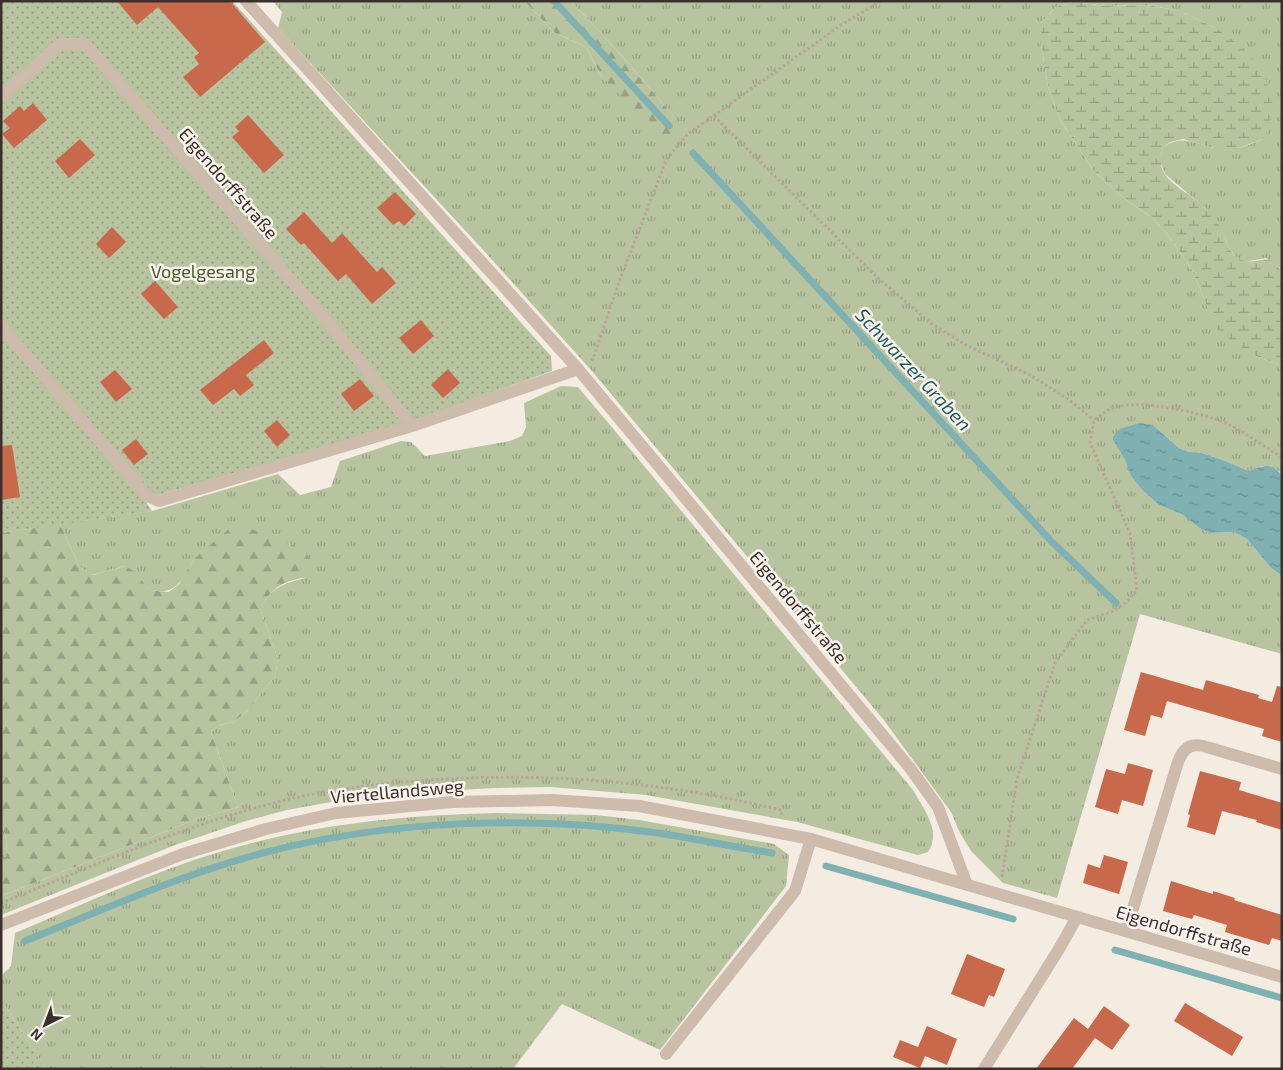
<svg xmlns="http://www.w3.org/2000/svg" width="1283" height="1070" viewBox="0 0 1283 1070" font-family="'Exo 2',sans-serif">
<style>
.grass{fill:url(#grass-tufts)}
.forest{fill:url(#forest-firs)}
.wetland{fill:url(#wetland-marsh)}
.garden{fill:url(#garden-dots)}
.water{fill:url(#water-ripples)}
.lines{fill:none;stroke-linecap:round;stroke-linejoin:round}
.stream{stroke:#7fb0b2;stroke-width:7}
.building{fill:#c8694b}
.path{stroke:#b9a596;stroke-width:3;stroke-dasharray:2.5 2.5;stroke-linecap:butt}
.lane{stroke:#cdbbac;stroke-width:12}
.street{stroke:#cdbbac;stroke-width:12}
.labels{text-anchor:middle;dominant-baseline:central;stroke-width:5;stroke-linejoin:round;paint-order:stroke}
.street-label{font-size:18px;fill:#3b302b;stroke:#fbf5ee}
.park-label{font-size:18px;fill:#4a5a2e;stroke:#fbf5ee}
.water-label{font-size:19px;font-style:italic;fill:#1f5a5e;stroke:#fbf5ee}
</style>
<defs>
<pattern id="grass-tufts" width="24" height="20" patternUnits="userSpaceOnUse" patternTransform="scale(1.25)"><rect width="24" height="20" fill="#b8c4a0"/><path d="M3 7l-1-3M5 7V3M7 7l1-3M15 17l-1-3M17 17v-4M19 17l1-3" fill="none" stroke="#97a083"/></pattern>
<pattern id="forest-firs" width="22" height="20" patternUnits="userSpaceOnUse" patternTransform="scale(1.25)"><rect width="22" height="20" fill="#b8c4a0"/><path d="M5 1l3.5 6h-7zM16 11l3.5 6h-7z" fill="#97a083"/></pattern>
<pattern id="wetland-marsh" width="20" height="14" patternUnits="userSpaceOnUse" patternTransform="scale(1.25)"><rect width="20" height="14" fill="#b8c4a0"/><path d="M1 5h8M5 5V1M11 12h8M15 12V8" fill="none" stroke="#97a083"/></pattern>
<pattern id="garden-dots" width="8" height="8" patternUnits="userSpaceOnUse" patternTransform="scale(1.25)"><rect width="8" height="8" fill="#b8c4a0"/><path d="M2 2h.1M6 6h.1" fill="none" stroke="#97a083" stroke-width="1.8" stroke-linecap="round"/></pattern>
<pattern id="water-ripples" width="26" height="14" patternUnits="userSpaceOnUse" patternTransform="scale(1.25)"><rect width="26" height="14" fill="#7fb0b2"/><path d="M2 4q2-2 4 0t4 0M15 11q2-2 4 0t4 0" fill="none" stroke="#699091"/></pattern>
</defs>
<rect width="100%" height="100%" fill="#f4ebe1"/>
<!-- grass -->
<path class="grass" d="M 273,1 L 524,1 L 555,33 L 586,47 L 602,77 L 676,119 L 621,55 L 571,1 L 1282,1 L 1282,275 L 1280,268 L 1266,258 L 1244,262 L 1237,258 L 1229,248 L 1222,231 L 1205,208 L 1165,174 L 1160,161 L 1163,147 C 1187,132 1198,147 1222,149 C 1237,151 1250,144 1263,139 L 1216,28 L 1180,11 L 1147,5 L 1108,6 L 1073,2 L 1056,7 L 1041,23 L 1041,44 L 1048,87 L 1060,120 L 1094,171 L 1127,201 L 1153,218 L 1170,238 L 1191,268 L 1204,298 L 1215,327 L 1253,355 L 1282,366 L 1282,476 L 1279,471 L 1263,466 L 1249,471 L 1223,460 L 1202,453 L 1189,452 L 1179,448 L 1153,425 L 1113,435 L 1113,440 L 1125,460 L 1131,476 L 1142,490 L 1159,505 L 1183,514 L 1201,529 L 1210,533 L 1234,532 L 1247,539 L 1270,567 L 1282,576 L 1282,654 L 1140,614 L 1057,898 L 1003,883 L 971,851 L 960,833 L 951,812 L 883,719 L 591,370 L 486,253 L 278,28 L 282,12 Z
M 561,386 L 578,387 L 610,425 L 913,790 C 924,810 942,831 928,852 L 918,855 L 797,822 L 646,795 L 551,787 L 497,788 L 396,793 L 342,800 L 287,810 L 246,821 L 175,845 L 1,915 L 1,896 L 197,819 L 238,807 L 211,732 L 219,725 L 234,722 L 247,711 L 275,676 L 278,659 L 260,608 C 271,588 284,583 305,578 L 194,559 C 185,574 178,593 159,591 C 155,591 150,590 148,588 C 138,580 138,574 125,566 L 92,575 L 79,566 L 60,524 L 152,511 L 278,474 L 300,495 L 331,487 L 340,461 L 401,441 L 411,442 L 425,456 L 510,441 L 522,436 L 526,427 L 524,403 Z
M 496,813 L 596,815 L 639,820 L 774,844 L 789,855 L 786,886 L 660,1050 L 562,1004 L 513,1069 L 46,1069 L 1,999 L 1,976 L 11,966 L 15,933 C 81,905 147,874 216,853 C 307,825 402,815 496,813 Z
M 1,822 L 6,838 L 7,855 L 1,860 Z"/>
<!-- forest -->
<path class="forest" d="M 524,1 L 571,1 L 621,55 L 676,119 C 678,128 674,132 667,138 L 662,137 L 602,77 L 586,47 L 555,33 Z
M 60,524 L 79,566 L 93,575 L 125,566 L 134,571 L 148,588 L 156,591 L 169,592 L 179,584 L 194,559 L 230,528 L 241,525 L 303,549 L 312,561 L 312,570 C 300,583 295,577 283,584 C 273,589 265,599 260,608 L 278,659 L 275,676 L 247,711 L 234,722 L 219,725 L 211,732 L 238,807 L 197,819 L 1,896 L 1,860 L 7,855 L 6,838 L 1,822 L 1,533 Z"/>
<!-- wetland -->
<path class="wetland" d="M 1073,2 L 1108,6 L 1147,5 L 1180,11 L 1216,28 L 1243,48 L 1265,74 L 1272,101 L 1271,126 L 1263,139 L 1236,149 L 1221,150 L 1183,139 L 1171,142 L 1163,147 C 1161,157 1159,164 1164,173 C 1171,185 1195,197 1205,208 C 1211,214 1219,224 1223,233 C 1227,242 1229,252 1238,258 C 1254,270 1273,245 1282,275 L 1282,366 L 1253,355 L 1229,339 L 1214,327 L 1204,298 L 1191,268 L 1170,238 L 1153,218 L 1127,201 L 1094,171 L 1060,120 L 1048,87 L 1041,44 L 1041,23 L 1056,7 Z"/>
<!-- garden -->
<path class="garden" d="M 1,1 L 232,1 L 551,356 L 552,371 L 400,425 L 144,499 L 152,511 L 1,533 Z
M 1,999 L 46,1069 L 1,1069 Z"/>
<!-- water -->
<path class="water" d="M 1139,423 L 1153,425 L 1179,448 L 1189,452 L 1202,453 L 1223,460 L 1249,471 C 1263,466 1272,461 1282,476 L 1282,576 L 1270,567 L 1247,539 L 1234,532 L 1210,533 L 1201,529 L 1182,514 L 1159,505 L 1142,490 L 1131,476 L 1125,460 L 1113,440 L 1113,436 L 1120,429 Z"/>
<g class="lines">
<!-- stream -->
<path class="stream" d="M 554,1 L 669,126
M 693,153 L 1051,541 L 1116,603
M 826,866 L 1013,919
M 25,941 C 103,910 182,874 263,853 C 387,820 531,815 658,833 C 696,839 734,847 772,853
M 1115,950 L 1282,998"/>
</g>
<!-- building -->
<path class="building" d="M 117,1 L 230,1 L 265,42 L 200,97 L 183,77 L 199,64 L 194,57 L 199,53 L 158,7 L 137,25 Z
M 33,103 L 47,120 L 14,148 L 2,134 L 10,128 L 3,121 L 20,106 L 24,111 Z
M 248,115 L 284,155 L 264,173 L 232,137 L 239,131 L 235,127 Z
M 80,139 L 95,155 L 69,178 L 55,161 Z
M 395,192 L 416,214 L 404,226 L 399,221 L 393,225 L 377,208 Z
M 304,212 L 332,243 L 342,233 L 377,272 L 382,267 L 396,283 L 372,304 L 346,274 L 338,281 L 304,243 L 301,245 L 286,229 Z
M 112,227 L 126,242 L 109,258 L 96,244 Z
M 155,281 L 178,307 L 164,319 L 141,294 Z
M 421,320 L 434,336 L 413,354 L 399,338 Z
M 264,340 L 274,353 L 246,375 L 254,385 L 240,396 L 234,389 L 213,405 L 200,390 Z
M 448,369 L 460,383 L 443,398 L 431,385 Z
M 115,370 L 132,389 L 116,402 L 100,382 Z
M 360,379 L 374,396 L 354,411 L 341,394 Z
M 277,420 L 290,435 L 277,447 L 264,431 Z
M 136,439 L 148,454 L 134,465 L 122,450 Z
M 12,445 L 20,497 L 1,500 L 1,446 Z
M 1141,672 L 1203,690 L 1206,680 L 1259,695 L 1258,698 L 1272,702 L 1277,686 L 1282,687 L 1282,742 L 1262,736 L 1264,729 L 1167,701 L 1162,718 L 1151,715 L 1145,736 L 1124,730 Z
M 1128,763 L 1153,770 L 1143,806 L 1122,800 L 1118,814 L 1095,807 L 1106,769 L 1125,774 Z
M 1200,771 L 1241,782 L 1239,790 L 1282,803 L 1282,830 L 1256,822 L 1257,820 L 1222,811 L 1215,835 L 1187,827 L 1190,815 L 1188,814 Z
M 1104,855 L 1128,862 L 1119,894 L 1083,883 L 1088,864 L 1100,868 Z
M 1171,881 L 1213,894 L 1213,891 L 1235,898 L 1234,900 L 1282,915 L 1282,941 L 1272,938 L 1269,945 L 1225,932 L 1227,925 L 1194,915 L 1192,919 L 1163,911 Z
M 967,954 L 1005,969 L 994,997 L 989,995 L 984,1007 L 951,994 Z
M 1185,1003 L 1243,1037 L 1232,1056 L 1174,1021 Z
M 1104,1006 L 1130,1025 L 1112,1050 L 1095,1038 L 1072,1069 L 1036,1069 L 1074,1018 L 1088,1029 Z
M 927,1026 L 957,1039 L 947,1065 L 925,1056 L 920,1068 L 893,1057 L 900,1040 L 918,1047 Z"/>
<g class="lines">
<!-- path -->
<path class="path" d="M 714,116 L 879,279 L 932,324 L 964,344 L 1030,375 L 1068,399 L 1094,420
M 591,360 L 593,359 L 619,282 L 667,158 L 688,134 L 841,25 L 881,1
M 1002,877 L 1017,779 L 1055,663 L 1087,620 L 1111,612 L 1125,603 L 1137,590 L 1130,533 L 1090,443 L 1094,420 C 1099,417 1104,412 1110,409 C 1133,398 1191,411 1215,419 C 1240,427 1260,445 1282,457
M 1,903 C 88,868 175,829 266,805 C 316,791 365,785 417,781 C 539,771 662,781 781,810 L 782,817"/>
<!-- lane -->
<path class="lane" d="M 1,97 L 60,44 L 85,44 L 326,320 L 412,426
M 1,326 L 147,496 L 159,501 L 412,426 L 578,369 L 246,1
M 666,1054 L 795,891 L 811,839"/>
<!-- street -->
<path class="street" d="M 578,369 L 910,768 L 938,807 L 967,885
M 1,925 L 183,854 L 266,829 L 336,813 L 453,802 L 552,800 L 639,806 L 811,839 L 1282,977
M 1126,931 L 1178,762 C 1183,749 1189,743 1203,746 L 1282,769
M 984,1069 L 1059,949 L 1077,917"/>
</g>
<g class="labels">
<!-- street labels -->
<g class="street-label">
<text transform="translate(229 183) rotate(49)">Eigendorffstraße</text>
<text transform="translate(799 607) rotate(50)">Eigendorffstraße</text>
<text transform="translate(397 791) rotate(-5)">Viertellandsweg</text>
<text transform="translate(1184 930) rotate(16)">Eigendorffstraße</text>
</g>
<!-- park labels -->
<g class="park-label">
<text x="203" y="271">Vogelgesang</text>
</g>
<!-- water labels -->
<g class="water-label">
<text transform="translate(914 369) rotate(47)">Schwarzer Graben</text>
</g>
</g>
<!-- border -->
<rect width="1283" height="1070" fill="none" stroke="#3b302b" stroke-width="5"/>
<!-- north arrow -->
<g transform="translate(45 1025) rotate(222)" stroke="#fbf5ee" stroke-width="4" paint-order="stroke">
<path d="M0-4L9 19L0 12L-9 19Z" fill="#3b302b"/>
<text y="-8" font-size="14" font-weight="bold" text-anchor="middle" fill="#3b302b">N</text>
</g>
</svg>
